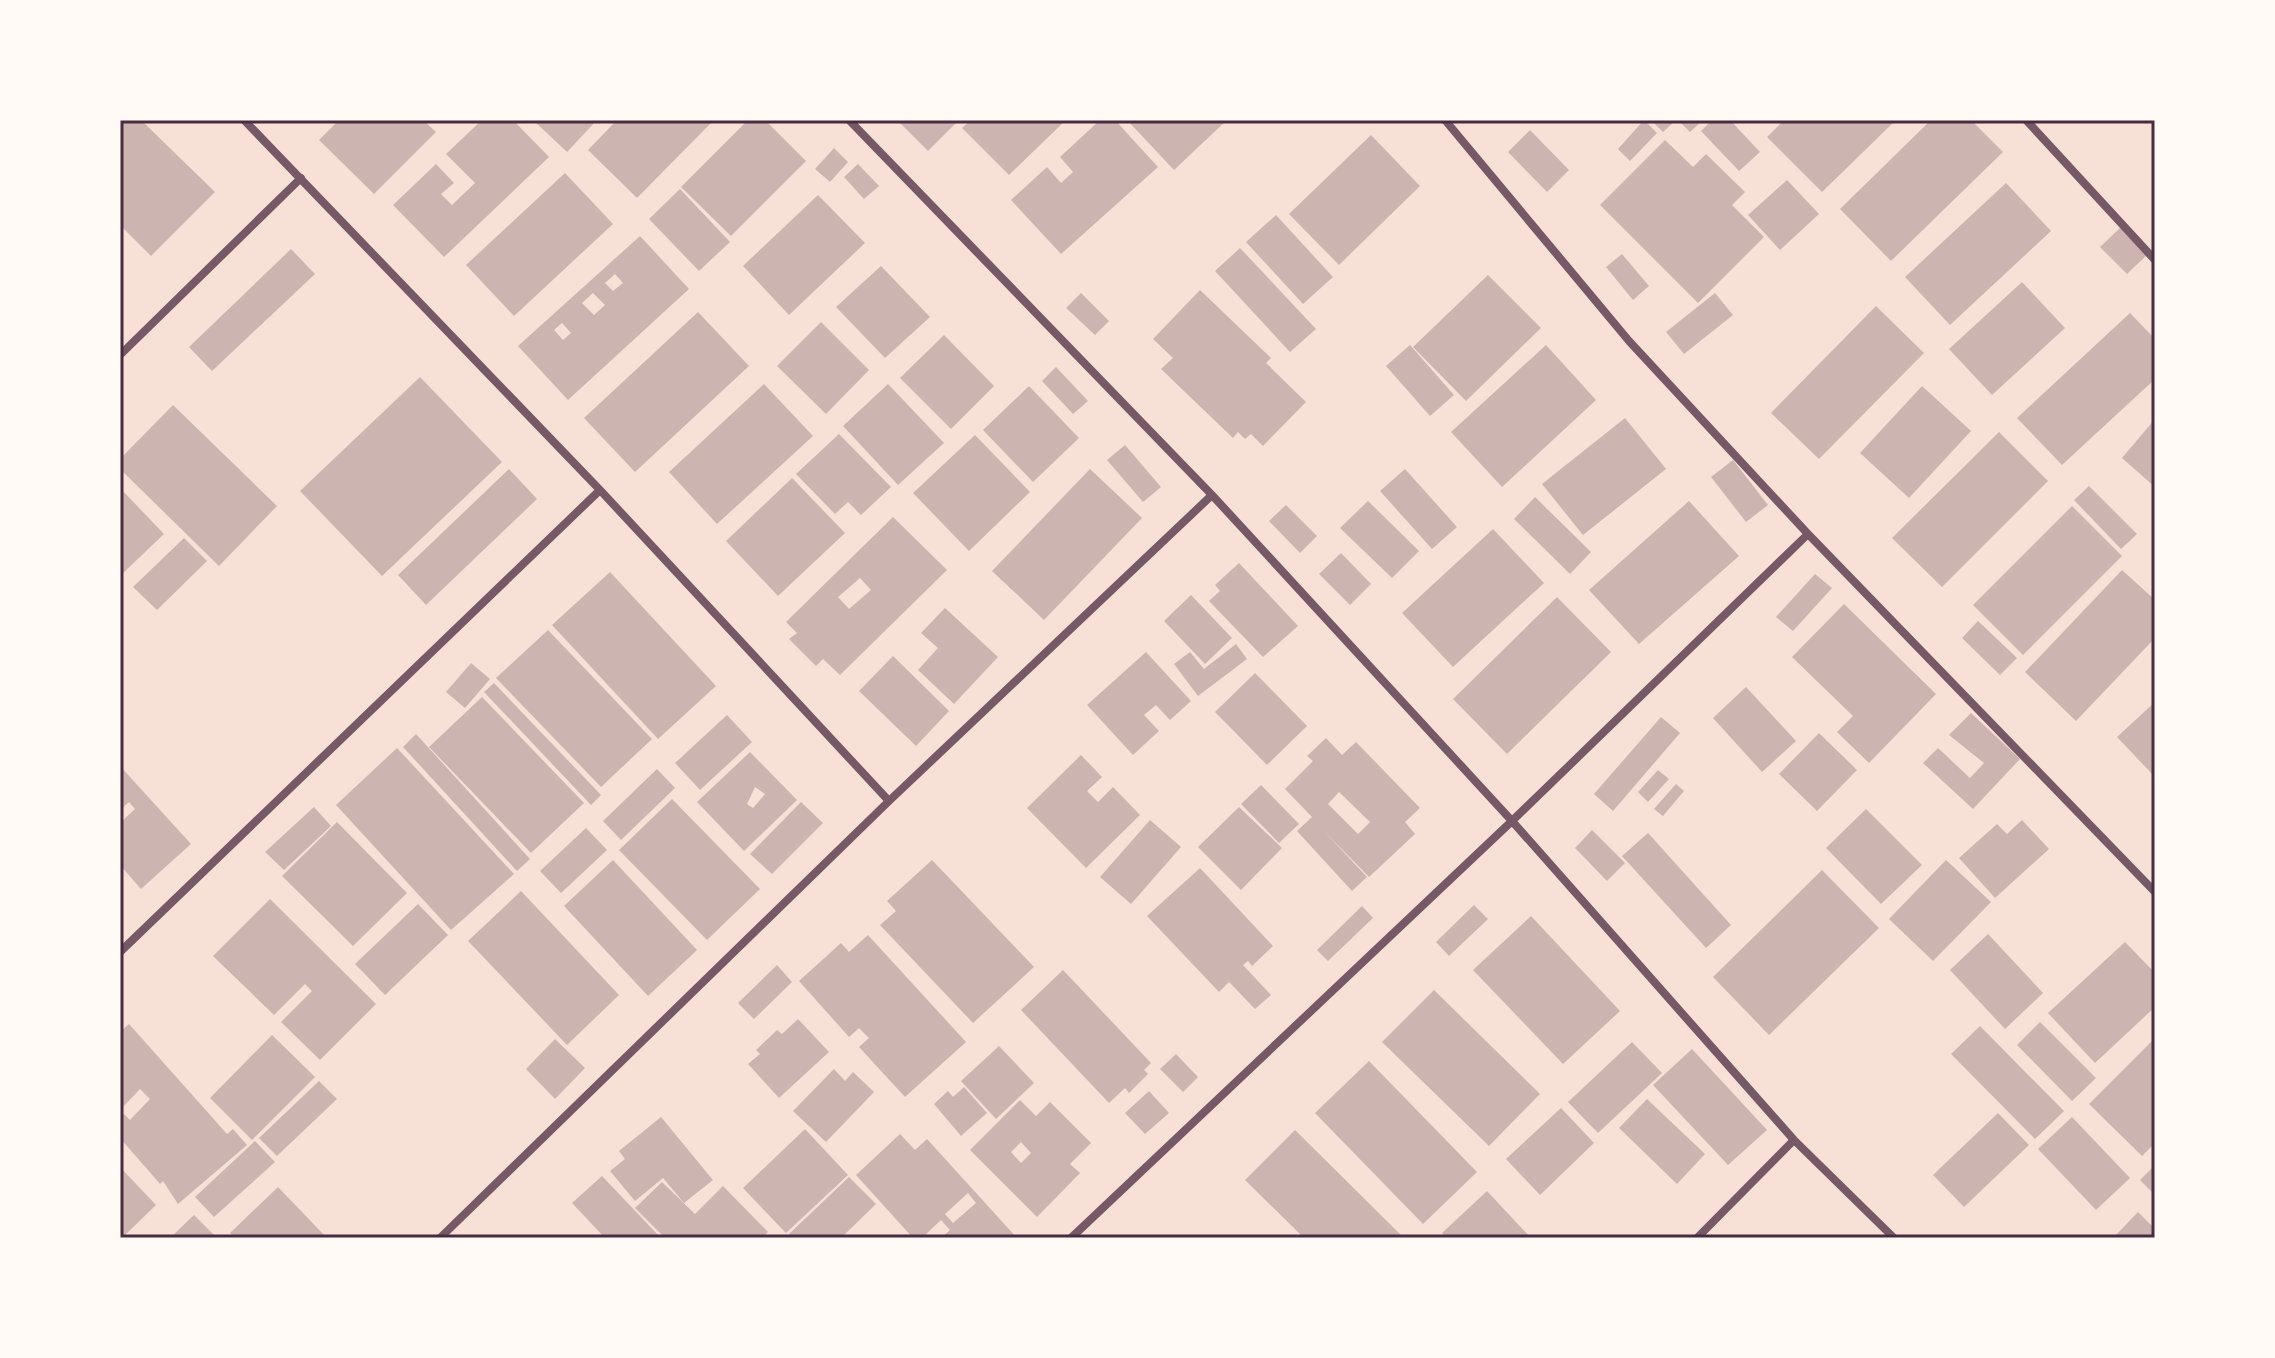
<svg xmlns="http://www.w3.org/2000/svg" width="2275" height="1358" viewBox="0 0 2275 1358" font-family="'Public Sans',sans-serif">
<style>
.building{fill:#ccb4b1;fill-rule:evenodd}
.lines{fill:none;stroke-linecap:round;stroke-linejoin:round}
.minor{stroke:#755966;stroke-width:8}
.neatline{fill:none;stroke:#4a2c40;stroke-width:3}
</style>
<rect width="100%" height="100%" fill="#f7e1d7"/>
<!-- building -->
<path class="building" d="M 120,120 L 141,120 L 215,192 L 151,256 L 120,225 Z
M 339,120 L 423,120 L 436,132 L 374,194 L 319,140 Z
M 482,120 L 513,120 L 549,157 L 444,257 L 393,205 L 436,164 L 454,183 L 441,194 L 452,205 L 475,183 L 446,154 Z
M 533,120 L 597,120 L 567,152 Z
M 617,120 L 714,120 L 637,198 L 588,150 Z
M 748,120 L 765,120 L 806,161 L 731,236 L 681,187 Z
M 897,120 L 959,120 L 928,151 Z
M 971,120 L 1066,120 L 1009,175 L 962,128 Z
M 1100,120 L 1115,120 L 1158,167 L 1061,254 L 1011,200 L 1047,167 L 1061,183 L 1073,172 L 1060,157 Z
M 1127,120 L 1227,120 L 1174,170 Z
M 1644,120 L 1657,133 L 1630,161 L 1618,149 Z
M 1651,120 L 1676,120 L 1663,132 Z
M 1678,120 L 1703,120 L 1690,132 Z
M 1712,120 L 1730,120 L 1760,152 L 1739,171 L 1701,131 Z
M 1784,120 L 1896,120 L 1822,192 L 1767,137 Z
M 1931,120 L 1971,120 L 2003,152 L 1891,261 L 1840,209 Z
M 1530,130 L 1569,170 L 1547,192 L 1508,152 Z
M 1371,135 L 1420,186 L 1339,265 L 1289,214 Z
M 1665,140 L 1693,167 L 1706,154 L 1745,192 L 1732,205 L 1764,237 L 1698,303 L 1600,205 Z
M 834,148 L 848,162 L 830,182 L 815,169 Z
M 858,164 L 879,186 L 864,199 L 844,177 Z
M 565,173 L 613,224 L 514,316 L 466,265 Z
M 1787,180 L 1819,214 L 1780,250 L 1748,215 Z
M 2006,183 L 2051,231 L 1950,325 L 1905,277 Z
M 680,189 L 730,242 L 699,271 L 649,219 Z
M 818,195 L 865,243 L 789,315 L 743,266 Z
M 1276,215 L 1333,277 L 1303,304 L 1246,242 Z
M 2120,228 L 2147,255 L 2127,274 L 2100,247 Z
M 640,236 L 689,289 L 568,400 L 518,346 ZM 615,274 L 623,283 L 613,291 L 605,283 ZM 593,293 L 605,305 L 594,315 L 582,303 ZM 562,323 L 571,333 L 563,340 L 554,330 Z
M 1240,248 L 1316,329 L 1290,352 L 1215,271 Z
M 291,249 L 315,274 L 212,371 L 189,347 Z
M 1622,254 L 1649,286 L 1633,300 L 1606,267 Z
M 881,266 L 930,317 L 885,358 L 836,307 Z
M 1488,275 L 1541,328 L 1466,401 L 1413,347 Z
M 2022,282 L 2065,328 L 1992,395 L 1949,349 Z
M 1200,290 L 1271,358 L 1266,363 L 1306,402 L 1263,446 L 1251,434 L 1245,439 L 1238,432 L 1233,438 L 1161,369 L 1173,358 L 1153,339 Z
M 1081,293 L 1109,321 L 1095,335 L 1066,308 Z
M 1715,293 L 1733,315 L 1684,354 L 1666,332 Z
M 1876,306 L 1924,353 L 1819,459 L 1771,413 Z
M 698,312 L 749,366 L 635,472 L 584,418 Z
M 2130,313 L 2155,339 L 2155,379 L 2062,465 L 2017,418 Z
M 821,322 L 869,370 L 826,414 L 777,366 Z
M 944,335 L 994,386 L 951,429 L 900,378 Z
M 1410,345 L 1454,395 L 1430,416 L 1386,366 Z
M 1546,345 L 1596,400 L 1502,487 L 1451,432 Z
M 1056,367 L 1088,401 L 1073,414 L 1042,381 Z
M 420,377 L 502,462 L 382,576 L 300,491 Z
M 764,384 L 813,436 L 717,524 L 669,472 Z
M 888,384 L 944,443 L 898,485 L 843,426 Z
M 1029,386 L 1079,438 L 1033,482 L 983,430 Z
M 1922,386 L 1971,431 L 1909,498 L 1860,453 Z
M 173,405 L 277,506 L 219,566 L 120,469 L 120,459 Z
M 1625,418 L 1666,469 L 1583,535 L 1542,484 Z
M 2155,419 L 2155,487 L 2122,458 Z
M 1999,432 L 2048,481 L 1942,587 L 1892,538 Z
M 839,434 L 891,487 L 861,515 L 848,502 L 835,514 L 796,474 Z
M 975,435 L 1030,492 L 969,551 L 913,493 Z
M 1125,445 L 1161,487 L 1143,502 L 1107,460 Z
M 1733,460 L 1768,505 L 1746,522 L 1711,477 Z
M 509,469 L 537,499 L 426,605 L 398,575 Z
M 1090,469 L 1142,518 L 1044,620 L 992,571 Z
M 1405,469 L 1457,527 L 1432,549 L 1380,491 Z
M 792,478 L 845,533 L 778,596 L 726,541 Z
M 2089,486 L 2137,534 L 2121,549 L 2074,500 Z
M 120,488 L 164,534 L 120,576 Z
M 1535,497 L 1591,552 L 1570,574 L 1514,519 Z
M 1368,501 L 1419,551 L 1392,578 L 1340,528 Z
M 1689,501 L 1739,556 L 1639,644 L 1589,590 Z
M 1286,505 L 1317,536 L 1300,553 L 1269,521 Z
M 2072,506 L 2122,556 L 2023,655 L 1973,605 Z
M 893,517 L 947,570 L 840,675 L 823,659 L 816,666 L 789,639 L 797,633 L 786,622 ZM 860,578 L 871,590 L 849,609 L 838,597 Z
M 1493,529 L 1544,583 L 1453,667 L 1402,613 Z
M 184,538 L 207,561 L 157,610 L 133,587 Z
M 1341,553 L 1371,584 L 1350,605 L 1319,574 Z
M 1239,563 L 1298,626 L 1263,657 L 1209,601 L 1220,591 L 1215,585 Z
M 2122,570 L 2155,600 L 2155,638 L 2076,721 L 2025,672 Z
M 610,572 L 716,686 L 658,739 L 552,625 Z
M 1815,574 L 1832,588 L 1793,631 L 1776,617 Z
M 1191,595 L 1232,638 L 1205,664 L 1164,621 Z
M 1557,597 L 1611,652 L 1507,754 L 1453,699 Z
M 1844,604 L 1936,694 L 1869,763 L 1837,732 L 1853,716 L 1792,657 Z
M 945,608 L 998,657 L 954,704 L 918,670 L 938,648 L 921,633 Z
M 1978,621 L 2017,658 L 2000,675 L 1962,638 Z
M 548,630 L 652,739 L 601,787 L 496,678 Z
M 1236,644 L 1247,659 L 1198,696 L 1174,664 L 1190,652 L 1204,669 Z
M 1146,652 L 1191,701 L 1170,720 L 1156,705 L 1144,715 L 1159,731 L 1133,755 L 1087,705 Z
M 893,656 L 949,711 L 916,746 L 859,691 Z
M 471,663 L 490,679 L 465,708 L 446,692 Z
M 1255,673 L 1307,726 L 1267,765 L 1215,712 Z
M 494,683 L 601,795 L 591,805 L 484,692 Z
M 1746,687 L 1796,741 L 1762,772 L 1713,718 Z
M 482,697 L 584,803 L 531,853 L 429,747 Z
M 2155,702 L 2155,777 L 2117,737 Z
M 1971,713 L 2020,759 L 1973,809 L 1923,763 L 1938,748 L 1970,778 L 1984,763 L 1949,735 Z
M 727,715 L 752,742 L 700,790 L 675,763 Z
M 1661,717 L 1680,733 L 1613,811 L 1594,794 Z
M 1819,733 L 1857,770 L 1817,811 L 1779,774 Z
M 416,734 L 530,859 L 517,871 L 403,747 Z
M 1326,738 L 1342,755 L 1356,742 L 1420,808 L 1405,822 L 1415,834 L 1369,877 L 1323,830 L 1367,877 L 1352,891 L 1297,831 L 1312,817 L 1285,789 L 1313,761 L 1307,756 ZM 1339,792 L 1370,822 L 1358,834 L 1328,804 Z
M 397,748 L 514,874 L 451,930 L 336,805 Z
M 750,752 L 797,800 L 744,851 L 697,802 ZM 755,787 L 765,794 L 753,808 L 747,804 Z
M 1081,755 L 1102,777 L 1087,791 L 1098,802 L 1113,787 L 1140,815 L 1086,868 L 1027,808 Z
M 120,766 L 191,844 L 141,889 L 120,865 L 120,823 L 135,809 L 129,802 L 120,810 Z
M 657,769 L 675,788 L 621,840 L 603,821 Z
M 1658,770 L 1669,779 L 1648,802 L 1638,792 Z
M 1676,784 L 1684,791 L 1663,816 L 1654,809 Z
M 1261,785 L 1299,824 L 1279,843 L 1241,804 Z
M 672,799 L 760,889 L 707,940 L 619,850 Z
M 801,802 L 823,823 L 772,874 L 750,854 Z
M 314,807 L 331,826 L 284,870 L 265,852 Z
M 1239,807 L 1282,848 L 1241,890 L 1198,847 Z
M 1866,809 L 1922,865 L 1881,904 L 1826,848 Z
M 1150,820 L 1181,847 L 1131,904 L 1100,877 Z
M 2022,820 L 2049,849 L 1995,898 L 1959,858 L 1997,824 L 2007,834 Z
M 337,822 L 407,893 L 353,946 L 282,876 Z
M 586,828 L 607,850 L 561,893 L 540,871 Z
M 1592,830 L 1625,863 L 1607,881 L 1575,848 Z
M 1648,833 L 1731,925 L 1706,948 L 1622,856 Z
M 613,860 L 697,950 L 648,996 L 564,906 Z
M 932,860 L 1034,967 L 973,1023 L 880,925 L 896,911 L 887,901 Z
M 1946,860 L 1991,902 L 1933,961 L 1889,919 Z
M 1200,868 L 1273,946 L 1252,966 L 1248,961 L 1243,965 L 1271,995 L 1255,1009 L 1229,982 L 1219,992 L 1147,916 Z
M 1822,870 L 1879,928 L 1769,1035 L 1713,977 Z
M 521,891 L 619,995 L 567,1045 L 468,941 Z
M 270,899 L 376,1004 L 320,1060 L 281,1022 L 312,991 L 305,984 L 274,1015 L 213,956 Z
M 418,904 L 448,935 L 385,995 L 355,964 Z
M 1474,905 L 1488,919 L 1449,956 L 1436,942 Z
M 1362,906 L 1373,918 L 1328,961 L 1317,950 Z
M 1531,916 L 1620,1011 L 1563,1064 L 1473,970 Z
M 1988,934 L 2043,993 L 2005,1029 L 1950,970 Z
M 868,935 L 966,1042 L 905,1097 L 859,1047 L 869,1038 L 859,1028 L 849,1037 L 799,981 L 841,943 L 849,952 Z
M 2125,942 L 2155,973 L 2155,1007 L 2095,1063 L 2048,1013 Z
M 777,965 L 792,982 L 754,1019 L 738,1003 Z
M 1063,970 L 1151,1063 L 1144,1070 L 1148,1074 L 1129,1093 L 1125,1088 L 1109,1103 L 1021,1010 Z
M 1434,990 L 1540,1094 L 1489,1146 L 1382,1042 Z
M 798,1019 L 829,1052 L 779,1098 L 748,1064 L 760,1054 L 756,1050 L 777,1030 L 782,1034 Z
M 2040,1022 L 2096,1078 L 2072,1101 L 2017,1045 Z
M 129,1024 L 227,1134 L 233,1129 L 247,1145 L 178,1204 L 163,1181 L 160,1184 L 120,1138 L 120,1110 L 130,1120 L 150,1099 L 140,1089 L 120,1110 L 120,1032 Z
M 1980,1026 L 2064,1111 L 2035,1139 L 1951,1054 Z
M 272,1035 L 315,1077 L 252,1140 L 210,1098 Z
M 2155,1038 L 2155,1143 L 2142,1156 L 2089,1104 Z
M 555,1039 L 585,1068 L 555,1099 L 526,1069 Z
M 1632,1042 L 1662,1073 L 1598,1133 L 1568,1102 Z
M 999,1046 L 1034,1083 L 996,1119 L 961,1081 Z
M 1692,1049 L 1767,1130 L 1728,1165 L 1653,1085 Z
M 1176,1054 L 1198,1077 L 1183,1092 L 1160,1069 Z
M 1369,1061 L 1477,1172 L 1423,1224 L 1315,1113 Z
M 834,1069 L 845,1081 L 853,1072 L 874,1092 L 826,1142 L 793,1111 Z
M 319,1081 L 337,1099 L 277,1156 L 259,1138 Z
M 964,1087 L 987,1113 L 961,1136 L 934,1104 L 948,1091 L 953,1097 Z
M 1149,1091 L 1169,1113 L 1145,1134 L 1125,1113 Z
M 1647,1099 L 1705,1154 L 1677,1184 L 1619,1128 Z
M 1020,1100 L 1036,1116 L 1050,1102 L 1091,1143 L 1070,1164 L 1080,1173 L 1037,1217 L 970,1150 ZM 1021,1142 L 1031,1153 L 1021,1163 L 1011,1152 Z
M 1561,1108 L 1594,1143 L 1540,1195 L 1506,1159 Z
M 1998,1113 L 2029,1145 L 1964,1207 L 1933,1175 Z
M 661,1117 L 713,1180 L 684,1203 L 663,1178 L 635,1201 L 610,1171 L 625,1159 L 619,1151 Z
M 2072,1117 L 2130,1178 L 2096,1210 L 2038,1149 Z
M 805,1129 L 848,1175 L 786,1233 L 743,1188 Z
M 1295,1130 L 1404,1238 L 1304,1238 L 1245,1180 Z
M 900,1134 L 915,1150 L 927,1139 L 1017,1238 L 941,1238 L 950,1230 L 941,1220 L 926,1234 L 930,1238 L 913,1238 L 856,1175 ZM 968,1193 L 976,1203 L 953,1223 L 945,1214 Z
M 255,1141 L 275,1162 L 214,1217 L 195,1197 Z
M 2155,1165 L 2155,1195 L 2140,1180 Z
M 120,1167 L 156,1205 L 122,1238 L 120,1238 Z
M 602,1176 L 661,1238 L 605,1238 L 572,1203 Z
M 849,1177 L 876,1204 L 841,1238 L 794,1238 L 789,1234 Z
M 662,1182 L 695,1214 L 723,1186 L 768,1232 L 762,1238 L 665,1238 L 635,1208 Z
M 278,1187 L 327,1238 L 235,1238 L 230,1233 Z
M 1487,1191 L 1531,1238 L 1447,1238 L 1442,1233 Z
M 2138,1212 L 2155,1229 L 2155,1238 L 2113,1238 Z
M 194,1215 L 217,1238 L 170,1238 Z"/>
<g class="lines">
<!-- minor -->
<path class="minor" d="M 244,120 L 600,490 L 889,801
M 849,120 L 1212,495 L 1512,821 L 1794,1140 L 1894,1238
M 1445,120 L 1629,341 L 1808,534 L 2155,892
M 2026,120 L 2155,260
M 120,355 L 301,178
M 120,952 L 600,490
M 440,1238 L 889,801 L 1212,495
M 1071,1238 L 1512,821 L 1808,534
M 1697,1238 L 1794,1140"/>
</g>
<!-- border -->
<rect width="2275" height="1358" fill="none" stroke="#fffaf5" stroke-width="244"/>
<rect x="122" y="122" width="2031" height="1114" class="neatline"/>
</svg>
